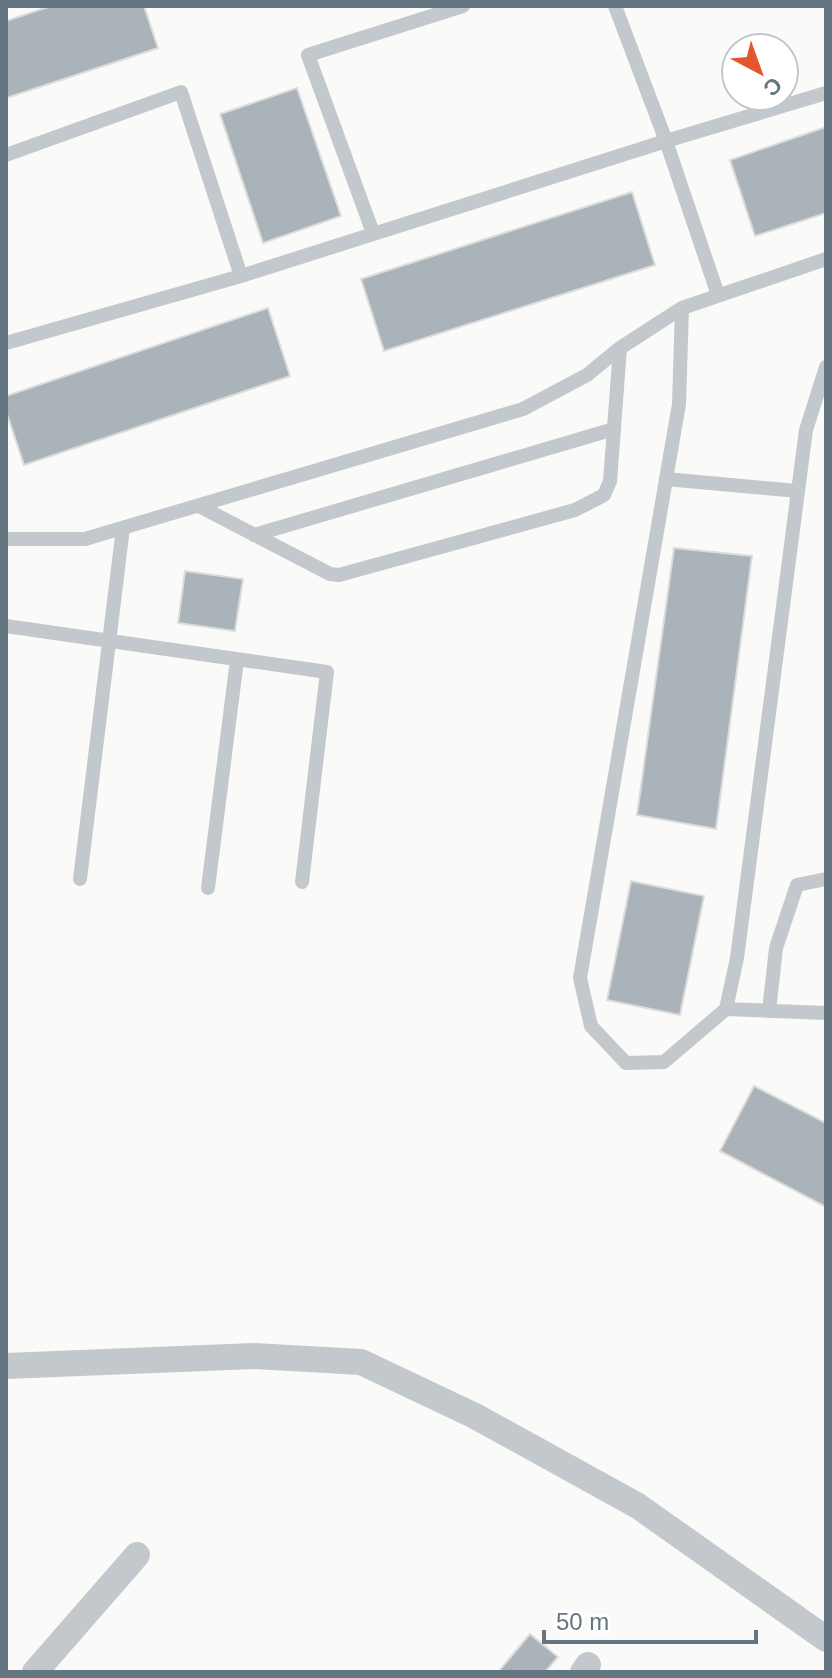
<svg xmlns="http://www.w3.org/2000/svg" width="832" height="1678" viewBox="0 0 832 1678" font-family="Arial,sans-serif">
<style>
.building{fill:#aab3b9;stroke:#dcdcda;stroke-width:2}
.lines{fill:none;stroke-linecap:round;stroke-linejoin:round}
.service{stroke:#c3c8cc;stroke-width:14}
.minor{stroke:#c3c8cc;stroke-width:26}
</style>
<rect width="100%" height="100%" fill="#fafaf8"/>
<!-- building -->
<path class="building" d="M 51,6 L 144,6 L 158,48 L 6,98 L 6,21 Z
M 297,88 L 341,216 L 263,243 L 220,114 Z
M 826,127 L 826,213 L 755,236 L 730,160 Z
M 632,192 L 655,265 L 384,351 L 361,279 Z
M 268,308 L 290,376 L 24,465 L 6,411 L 6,396 Z
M 674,548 L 752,556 L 716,829 L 637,815 Z
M 185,571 L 243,579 L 235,631 L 178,623 Z
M 631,881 L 704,896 L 680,1015 L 607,1000 Z
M 754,1086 L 826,1123 L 826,1207 L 720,1151 Z
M 530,1634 L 558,1657 L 545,1672 L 498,1672 Z"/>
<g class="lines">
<!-- service -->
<path class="service" d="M 6,155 L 181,92 L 241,276 L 6,343
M 373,233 L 308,55 L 463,6
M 241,276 L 666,141 L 615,6
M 718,295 L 666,141 L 826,93
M 682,308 L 679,404 L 580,978 L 591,1026 L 626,1063 L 664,1062 L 726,1009 L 737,958 L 806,430 L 826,367
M 666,479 L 798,491
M 199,506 L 330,574 L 339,575 L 575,510 L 604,495 L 610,481 L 620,348
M 254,535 L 614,429
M 6,539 L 85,539 L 523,409 L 587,375 L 620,348 L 682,308 L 826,259
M 6,626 L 327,672 L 302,882
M 80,879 L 123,528
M 208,888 L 237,660
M 726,1009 L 826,1013
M 769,1011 L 776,948 L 797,885 L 826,879"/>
<!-- minor -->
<path class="minor" d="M 6,1366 L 254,1356 L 361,1362 L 475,1416 L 638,1506 L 826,1639
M 35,1672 L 137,1555
M 583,1672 L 588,1665"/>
</g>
<!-- border -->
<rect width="832" height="1678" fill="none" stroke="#657683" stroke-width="16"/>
<!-- north arrow -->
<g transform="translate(760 72) rotate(139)"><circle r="38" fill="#ffffff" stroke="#c1c8cd" stroke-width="2"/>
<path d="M0-6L14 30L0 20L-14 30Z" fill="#e4572e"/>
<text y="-12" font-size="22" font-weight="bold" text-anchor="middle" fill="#657683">С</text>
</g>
<!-- scale -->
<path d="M544 1630v12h212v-12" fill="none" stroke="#657683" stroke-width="4"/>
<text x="556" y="1630" font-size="24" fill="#657683" stroke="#ffffff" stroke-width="6" paint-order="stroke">50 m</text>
</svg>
